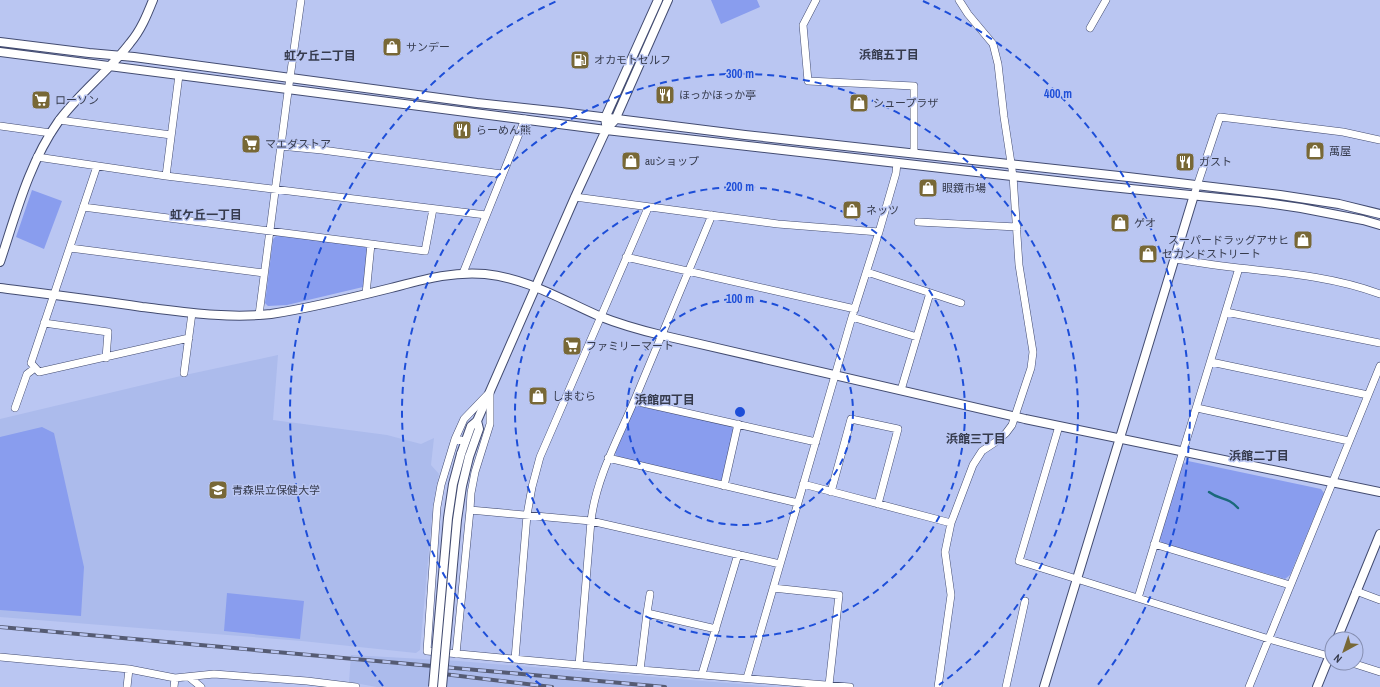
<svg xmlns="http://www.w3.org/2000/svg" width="1380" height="687" viewBox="0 0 1380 687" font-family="'Archivo Narrow','Noto Sans JP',sans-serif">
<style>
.built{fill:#acbbec}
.green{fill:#899dee}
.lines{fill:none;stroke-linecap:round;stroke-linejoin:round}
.stream{stroke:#1b697b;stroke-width:2.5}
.minor-casing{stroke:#434c71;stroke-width:8}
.tertiary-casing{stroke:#434c71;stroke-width:10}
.minor{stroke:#fff;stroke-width:7}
.tertiary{stroke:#fff;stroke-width:8}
.rail-casing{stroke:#555b73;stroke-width:4}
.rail{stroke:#bac6f2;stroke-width:2.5;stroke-dasharray:8;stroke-linecap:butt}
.tertiary-bridge-casing{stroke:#434c71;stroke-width:10;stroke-linecap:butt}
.tertiary-bridge{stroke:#fff;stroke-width:8}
.ring{fill:none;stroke:#1d4ed8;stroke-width:2;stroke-dasharray:7 5}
.labels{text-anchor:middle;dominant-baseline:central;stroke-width:3;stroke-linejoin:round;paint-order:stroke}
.poi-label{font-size:11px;fill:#363b4d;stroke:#bac6f2;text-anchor:start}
.neighbourhood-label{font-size:12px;font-weight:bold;fill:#363b4d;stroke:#bac6f2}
.centre{fill:#1d4ed8;stroke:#bac6f2;stroke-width:2}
.ring-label{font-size:12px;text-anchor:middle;font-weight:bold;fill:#1d4ed8;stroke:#bac6f2;stroke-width:3;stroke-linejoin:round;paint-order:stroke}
</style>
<rect width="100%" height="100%" fill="#bac6f2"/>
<!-- built -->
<path class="built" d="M 278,355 L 273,420 L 387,435 L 421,444 L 434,438 L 431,465 L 439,474 L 433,505 L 420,650 L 416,653 L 302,641 L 0,617 L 0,419 L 185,375 Z
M 351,655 L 458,661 L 775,687 L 377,687 L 349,682 Z"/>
<!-- green -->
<path class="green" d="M 711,0 L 757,0 L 760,7 L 721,24 Z
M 32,190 L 62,201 L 44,249 L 16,237 Z
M 277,235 L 365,247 L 368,251 L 363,287 L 287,305 L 268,306 L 265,303 L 273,239 Z
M 639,406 L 731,426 L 734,430 L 722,479 L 720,481 L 617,457 L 615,453 L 635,407 Z
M 42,427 L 54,433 L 84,567 L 81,616 L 0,610 L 0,437 Z
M 1188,461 L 1321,489 L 1324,493 L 1290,575 L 1285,579 L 1162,543 L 1159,539 L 1183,464 Z
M 227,593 L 304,601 L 300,639 L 224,631 Z"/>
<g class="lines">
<!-- stream -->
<path class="stream" d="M 1209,492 C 1221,501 1227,496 1238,508"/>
<defs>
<path id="minor" d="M 816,0 L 803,25 L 808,81 L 914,86 L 914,153
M 1090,28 L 1106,0
M 59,120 L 171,135
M 0,126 L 51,133
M 280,146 L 322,150 L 502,174
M 37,157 L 166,176 L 486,215
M 97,166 L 31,363 L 39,372 L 189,338
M 166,176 L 179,75
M 1194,195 L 1220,117 L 1343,132 L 1380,140
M 575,197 L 778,224 L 879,232
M 83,207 L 371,244 L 366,294
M 918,222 L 1017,227
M 371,244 L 425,251 L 433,209
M 70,248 L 264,273
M 626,257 L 855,309
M 1175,259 C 1196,262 1217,266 1239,268 C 1286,273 1335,277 1380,294
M 867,272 L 961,303
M 463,273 L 525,119
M 1226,312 L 1380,343
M 259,315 L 287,99 L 301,0
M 852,317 L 917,337
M 44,323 L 108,332 L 106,358
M 1211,362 L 1368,395
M 184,373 L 192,313
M 901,390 L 930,293
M 634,401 L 816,442
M 15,408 L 27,374 L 35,368
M 1197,408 L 1349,441
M 1059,426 L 1019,561 L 1269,639 L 1332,657
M 455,439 L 464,419 L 487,395
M 465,441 L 455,439 L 441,485 L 437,507 L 427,651 L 579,665 L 850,687
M 608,458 L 798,503
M 803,484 L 951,523
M 724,486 L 738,424
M 831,492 L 851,419 L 898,429 L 878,504
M 470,510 L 471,493 L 475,472 L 490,424 L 490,392
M 1154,544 L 1290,585
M 773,588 L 839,595 L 829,685
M 1356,591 L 1380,600
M 1138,598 L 1239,268
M 647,613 L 650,594
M 456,654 L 470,510 L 591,521 L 780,564
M 0,657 L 129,669 L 175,678 L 214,674 L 307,681 L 356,687
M 515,659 L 527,515 L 532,487 L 540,457 L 648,208
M 1352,663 L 1380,672
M 579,665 L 591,521 C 596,478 618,439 635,399 C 661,338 686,276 712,215
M 640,670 L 647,613 L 716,629
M 702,674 L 738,554
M 189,677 L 201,687
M 747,678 L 852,317 L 879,232 L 896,173 L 897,163
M 127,687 L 129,669
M 174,687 L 175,678
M 938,687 L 951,595 L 945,552 L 951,523 L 973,465 L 982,451 L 997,441 L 1006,433 L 1012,425 L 1031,368 L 1033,352 L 1019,265 L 1013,176 L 1004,117 L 998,64 L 993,44 L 968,14 L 959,0
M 1006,687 L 1025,601
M 1249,687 L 1380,366"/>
<path id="tertiary" d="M 0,42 L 89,53 L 134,57 L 477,103 L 561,112 L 745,135 L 1128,177 L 1280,195 L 1339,204 L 1380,214
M 0,52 L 606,130 L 1101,186 L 1259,202 L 1301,208 L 1363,220 L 1380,225
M 606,124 L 605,118 L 658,0
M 0,262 C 16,214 29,163 58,122 C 79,93 109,71 130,43 C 141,30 147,15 153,0
M 0,288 C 47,294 95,300 142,307 C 184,312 228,319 271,314 C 311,308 351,298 391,288 C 422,280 452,271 485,274 C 527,278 562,300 599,316 C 619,324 640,330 661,335 L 1025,419 L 1380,492
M 461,454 L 471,426 L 477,421 L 575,197 L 606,130 L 615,120 L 668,0
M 469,457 L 479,429 L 477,421
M 1337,639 L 1380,534
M 1044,687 L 1194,195
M 1317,687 L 1332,650"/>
</defs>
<!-- minor casing -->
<use href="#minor" class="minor-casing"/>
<!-- tertiary casing -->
<use href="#tertiary" class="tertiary-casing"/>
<!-- minor -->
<use href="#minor" class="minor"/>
<!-- tertiary -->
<use href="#tertiary" class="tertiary"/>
<defs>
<path id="rail" d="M 0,627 L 665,687
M 435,673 L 552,687"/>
</defs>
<!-- rail casing -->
<use href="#rail" class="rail-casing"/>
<!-- rail -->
<use href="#rail" class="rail"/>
<defs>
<path id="tertiary-bridge" d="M 433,687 L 448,518 L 453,484 L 461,454
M 442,687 L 457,520 L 462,486 L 469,457"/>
</defs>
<!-- tertiary-bridge casing -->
<use href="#tertiary-bridge" class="tertiary-bridge-casing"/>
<!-- tertiary-bridge -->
<use href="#tertiary-bridge" class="tertiary-bridge"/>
</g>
<!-- distance rings -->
<g class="ring">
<circle cx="740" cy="412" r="113"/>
<circle cx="740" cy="412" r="225"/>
<path d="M541 685A338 338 0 1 1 939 685"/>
<path d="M383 686A450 450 0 0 1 557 1M923 1A450 450 0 0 1 1097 686"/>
</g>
<!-- icons -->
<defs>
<symbol id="shop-square" viewBox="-11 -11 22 22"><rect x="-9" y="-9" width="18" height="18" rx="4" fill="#786836" stroke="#bac6f2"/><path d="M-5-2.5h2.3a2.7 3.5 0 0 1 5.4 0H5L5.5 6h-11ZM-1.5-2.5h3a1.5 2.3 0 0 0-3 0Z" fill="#fff"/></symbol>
<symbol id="fuel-square" viewBox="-11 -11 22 22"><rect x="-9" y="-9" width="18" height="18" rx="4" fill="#786836" stroke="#bac6f2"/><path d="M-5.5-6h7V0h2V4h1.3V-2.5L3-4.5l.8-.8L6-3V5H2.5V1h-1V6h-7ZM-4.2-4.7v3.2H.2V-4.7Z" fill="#fff"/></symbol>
<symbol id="restaurant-square" viewBox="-11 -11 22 22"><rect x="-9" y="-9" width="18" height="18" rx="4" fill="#786836" stroke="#bac6f2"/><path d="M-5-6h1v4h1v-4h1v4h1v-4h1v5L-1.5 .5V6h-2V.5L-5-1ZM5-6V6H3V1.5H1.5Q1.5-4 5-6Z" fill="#fff"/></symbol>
<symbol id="supermarket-square" viewBox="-11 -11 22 22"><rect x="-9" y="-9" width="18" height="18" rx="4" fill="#786836" stroke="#bac6f2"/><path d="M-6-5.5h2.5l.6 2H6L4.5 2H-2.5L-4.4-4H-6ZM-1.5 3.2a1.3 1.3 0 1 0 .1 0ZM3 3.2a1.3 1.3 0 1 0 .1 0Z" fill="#fff"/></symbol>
<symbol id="university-square" viewBox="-11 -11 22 22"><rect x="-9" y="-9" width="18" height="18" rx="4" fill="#786836" stroke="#bac6f2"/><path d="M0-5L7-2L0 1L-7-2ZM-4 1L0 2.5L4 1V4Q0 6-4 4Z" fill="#fff"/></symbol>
</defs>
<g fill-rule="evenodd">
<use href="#shop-square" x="381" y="36" width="22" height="22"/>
<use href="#fuel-square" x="569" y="49" width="22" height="22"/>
<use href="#restaurant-square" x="654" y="84" width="22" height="22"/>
<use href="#supermarket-square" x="30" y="89" width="22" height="22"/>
<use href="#shop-square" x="848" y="92" width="22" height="22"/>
<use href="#restaurant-square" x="451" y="119" width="22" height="22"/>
<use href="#supermarket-square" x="240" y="133" width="22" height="22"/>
<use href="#shop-square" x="1304" y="140" width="22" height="22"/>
<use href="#shop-square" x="620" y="150" width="22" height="22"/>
<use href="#restaurant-square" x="1174" y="151" width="22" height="22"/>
<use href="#shop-square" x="917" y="177" width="22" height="22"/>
<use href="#shop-square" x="841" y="199" width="22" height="22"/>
<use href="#shop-square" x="1109" y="212" width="22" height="22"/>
<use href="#shop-square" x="1292" y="229" width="22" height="22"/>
<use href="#shop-square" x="1137" y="243" width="22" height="22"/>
<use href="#supermarket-square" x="561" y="335" width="22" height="22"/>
<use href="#shop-square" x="527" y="385" width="22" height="22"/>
<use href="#university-square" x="207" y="479" width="22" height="22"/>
</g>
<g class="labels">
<!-- poi labels -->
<g class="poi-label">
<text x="406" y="47">サンデー</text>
<text x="594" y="60">オカモトセルフ</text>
<text x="679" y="95">ほっかほっか亭</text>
<text x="55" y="100">ローソン</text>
<text x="873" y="103">シュープラザ</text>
<text x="476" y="130">らーめん熊</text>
<text x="265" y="144">マエダストア</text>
<text x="1329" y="151">萬屋</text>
<text x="645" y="161">auショップ</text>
<text x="1199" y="162">ガスト</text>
<text x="942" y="188">眼鏡市場</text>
<text x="866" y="210">ネッツ</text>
<text x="1134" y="223">ゲオ</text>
<text x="1289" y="240" text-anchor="end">スーパードラッグアサヒ</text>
<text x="1162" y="254">セカンドストリート</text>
<text x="586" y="346">ファミリーマート</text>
<text x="552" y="396">しまむら</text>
<text x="232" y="490">青森県立保健大学</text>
</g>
<!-- neighbourhood labels -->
<g class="neighbourhood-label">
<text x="889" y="55">浜館五丁目</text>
<text x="320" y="56">虹ケ丘二丁目</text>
<text x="206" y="215">虹ケ丘一丁目</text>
<text x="665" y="400">浜館四丁目</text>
<text x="976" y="439">浜館三丁目</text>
<text x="1259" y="456">浜館二丁目</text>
</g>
</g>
<circle cx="740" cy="412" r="6" class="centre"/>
<g class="ring-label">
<text x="740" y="78">300 m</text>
<text x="1058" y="98">400 m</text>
<text x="740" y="191">200 m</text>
<text x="740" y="303">100 m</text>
</g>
<!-- north arrow -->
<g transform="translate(1344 651) rotate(220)"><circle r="19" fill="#bac6f2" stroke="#858eb0"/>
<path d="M0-3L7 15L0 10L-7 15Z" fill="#786836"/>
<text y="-6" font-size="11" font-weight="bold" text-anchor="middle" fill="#363b4d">N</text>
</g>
</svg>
